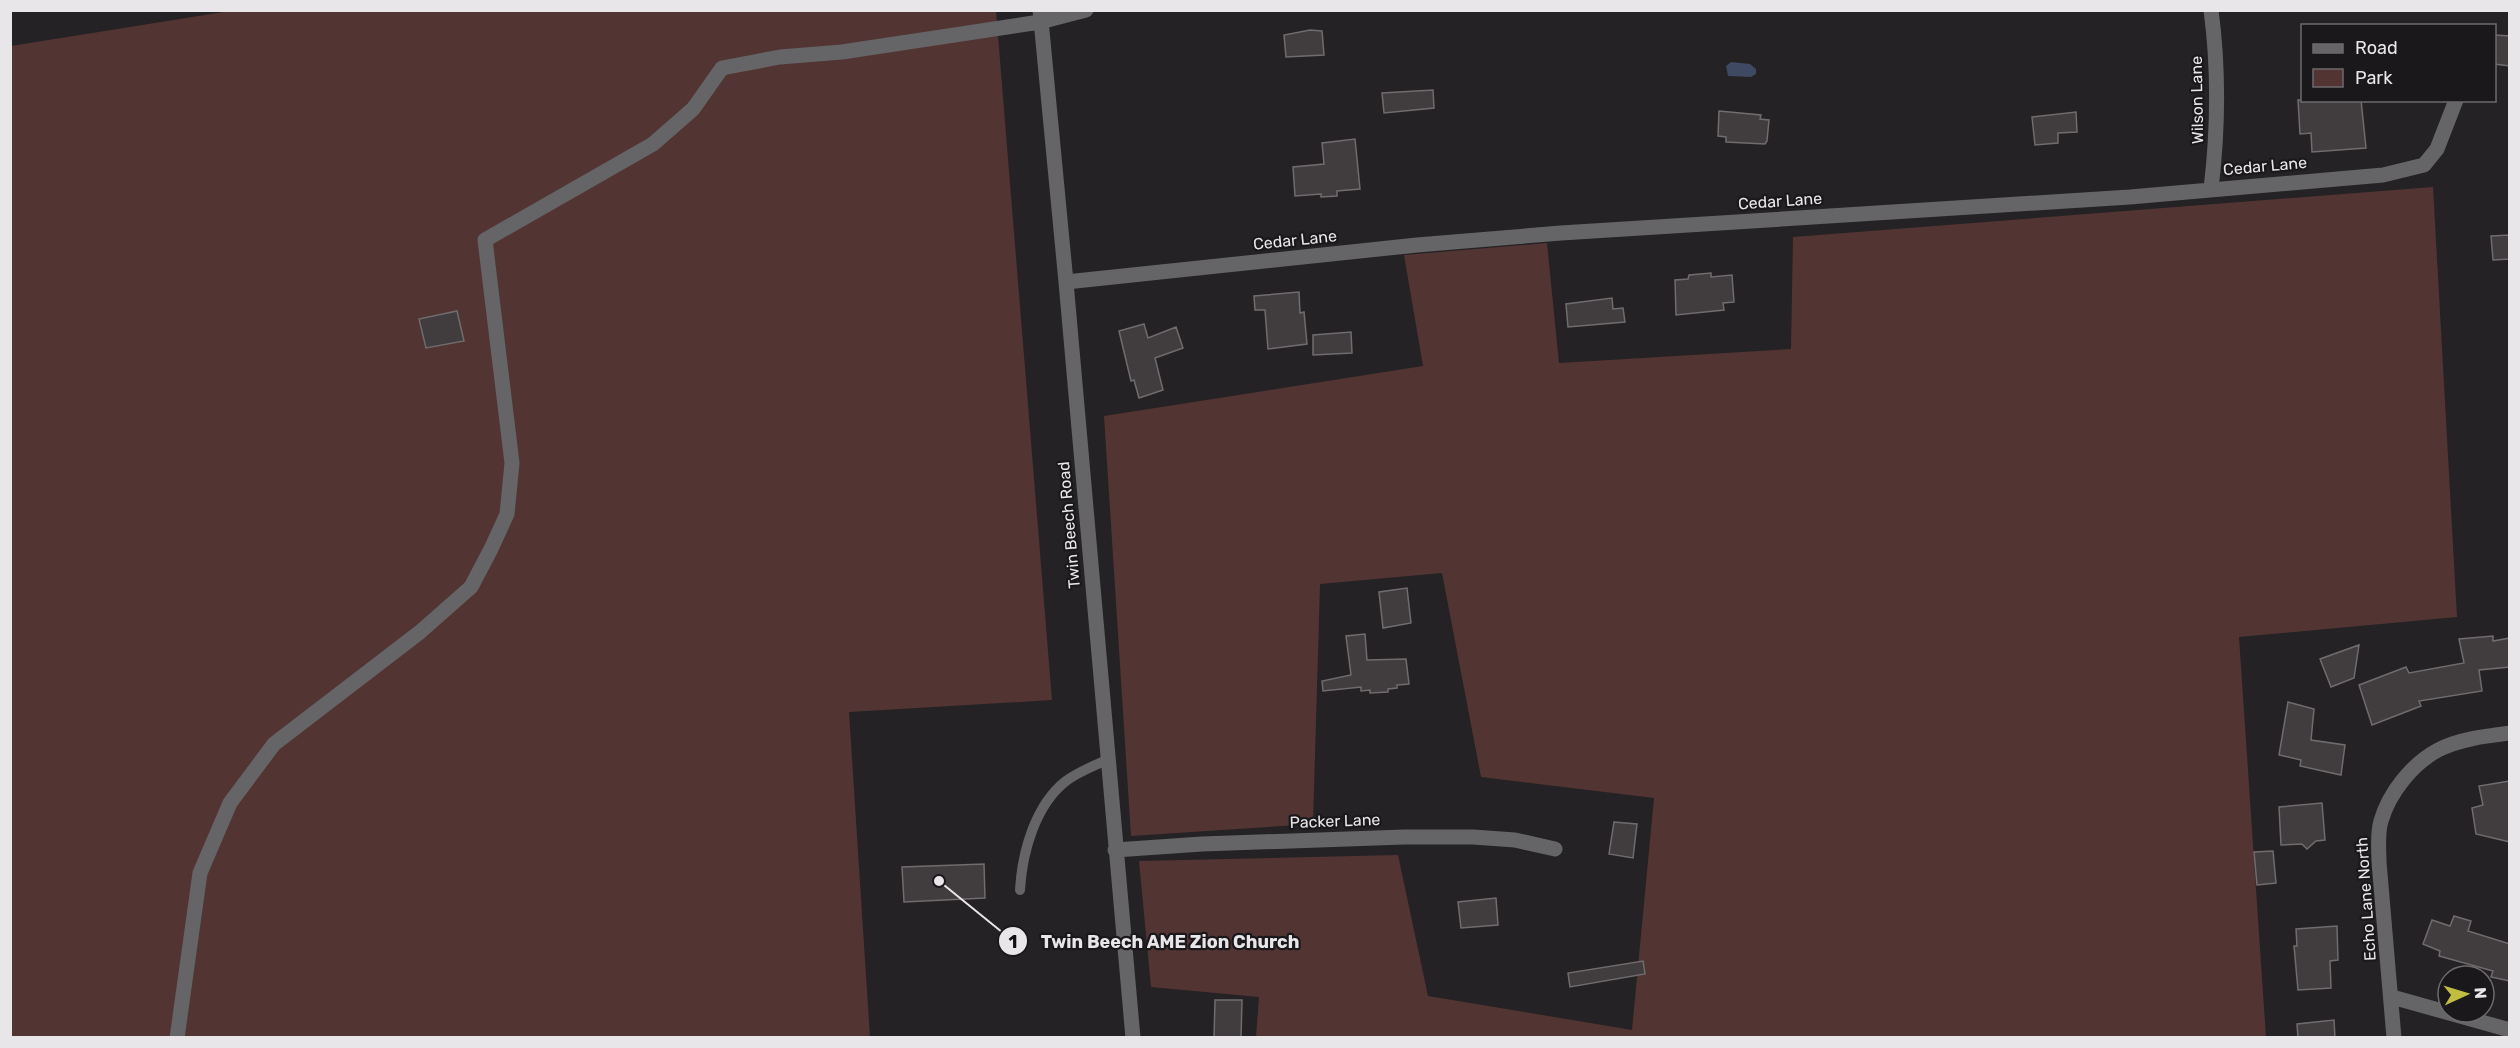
<svg xmlns="http://www.w3.org/2000/svg" width="2520" height="1048" viewBox="0 0 2520 1048" font-family="Rubik,sans-serif">
<style>
.green{fill:#523433}
.water{fill:#3f4962}
.building{fill:#413d3f;stroke:#706c6d;stroke-width:1.5}
.lines{fill:none;stroke-linecap:round;stroke-linejoin:round}
.service{stroke:#656466;stroke-width:10}
.minor{stroke:#656466;stroke-width:15}
.labels{text-anchor:middle;dominant-baseline:central;stroke-width:4.5;stroke-linejoin:round;paint-order:stroke}
.street-label{font-size:16px;fill:#e8e6e8;stroke:#1b181b}
.leader{fill:none;stroke:#e8e6e8;stroke-width:2}
.callout-dot{fill:#e8e6e8;stroke:#1b181b;stroke-width:2}
.mark-label{font-size:18px;text-anchor:middle;font-weight:bold;fill:#111}
.callout-label{font-size:18px;text-anchor:middle;font-weight:bold;fill:#e8e6e8;stroke:#1b181b;stroke-width:4.5;stroke-linejoin:round;paint-order:stroke}
</style>
<rect width="100%" height="100%" fill="#242224"/>
<!-- green -->
<path class="green" d="M 236,10 L 996,11 L 1052,700 L 849,712 L 870,1037 L 11,1038 L 11,46 Z
M 2433,187 L 2457,617 L 2239,637 L 2266,1037 L 1256,1037 L 1259,997 L 1151,987 L 1139,861 L 1398,855 L 1428,996 L 1632,1030 L 1654,798 L 1481,777 L 1442,573 L 1320,584 L 1313,824 L 1131,836 L 1104,416 L 1423,366 L 1404,255 L 1547,243 L 1559,363 L 1791,349 L 1793,237 Z"/>
<!-- water -->
<path class="water" d="M 1731,62 L 1750,64 L 1756,69 L 1756,74 L 1751,77 L 1728,76 L 1726,66 Z"/>
<!-- building -->
<path class="building" d="M 1310,30 L 1322,31 L 1324,55 L 1286,57 L 1284,35 Z
M 2494,35 L 2510,36 L 2510,66 L 2494,64 Z
M 1433,90 L 1434,108 L 1384,113 L 1382,93 Z
M 2298,100 L 2361,100 L 2366,148 L 2312,152 L 2311,133 L 2300,134 Z
M 1719,111 L 1761,115 L 1760,119 L 1769,120 L 1767,141 L 1765,144 L 1726,142 L 1726,137 L 1718,136 Z
M 2076,112 L 2077,132 L 2058,133 L 2058,143 L 2035,145 L 2032,117 Z
M 1355,139 L 1360,189 L 1337,191 L 1337,196 L 1321,197 L 1321,194 L 1295,196 L 1293,167 L 1324,164 L 1322,143 Z
M 2510,235 L 2510,259 L 2493,260 L 2491,236 Z
M 1711,273 L 1711,277 L 1732,275 L 1734,302 L 1723,303 L 1724,310 L 1676,315 L 1675,280 L 1688,279 L 1689,275 Z
M 1299,292 L 1300,313 L 1304,312 L 1307,344 L 1268,349 L 1265,310 L 1255,310 L 1254,296 Z
M 1612,298 L 1613,309 L 1623,308 L 1625,322 L 1568,327 L 1566,304 Z
M 457,311 L 464,341 L 426,348 L 419,319 Z
M 1144,324 L 1148,338 L 1176,327 L 1183,348 L 1155,358 L 1163,390 L 1139,398 L 1134,380 L 1131,381 L 1119,331 Z
M 1351,332 L 1352,353 L 1313,355 L 1313,335 Z
M 1407,588 L 1411,623 L 1383,628 L 1379,592 Z
M 1365,634 L 1367,660 L 1406,659 L 1409,684 L 1397,685 L 1397,688 L 1388,689 L 1388,692 L 1370,693 L 1370,690 L 1361,691 L 1361,687 L 1323,691 L 1322,681 L 1351,675 L 1346,636 Z
M 2493,636 L 2493,641 L 2510,638 L 2510,667 L 2479,670 L 2482,691 L 2419,701 L 2421,706 L 2372,725 L 2359,685 L 2406,667 L 2409,673 L 2464,663 L 2459,639 Z
M 2359,645 L 2354,678 L 2331,687 L 2320,659 Z
M 2288,702 L 2314,709 L 2311,740 L 2345,745 L 2341,775 L 2300,766 L 2301,760 L 2279,755 Z
M 2510,781 L 2510,842 L 2476,834 L 2472,808 L 2483,805 L 2479,786 Z
M 2322,803 L 2325,840 L 2316,841 L 2307,849 L 2302,844 L 2281,845 L 2279,807 Z
M 1614,822 L 1637,824 L 1633,858 L 1609,854 Z
M 2273,851 L 2276,883 L 2257,885 L 2254,852 Z
M 984,864 L 985,898 L 904,902 L 902,867 Z
M 1496,898 L 1498,925 L 1461,928 L 1458,902 Z
M 2454,916 L 2471,921 L 2468,931 L 2510,944 L 2510,981 L 2491,977 L 2493,971 L 2439,956 L 2440,951 L 2423,944 L 2432,920 L 2450,926 Z
M 2337,926 L 2338,960 L 2330,961 L 2331,988 L 2298,990 L 2294,946 L 2297,946 L 2296,929 Z
M 1643,961 L 1645,974 L 1570,987 L 1568,973 Z
M 1215,1000 L 1242,1000 L 1241,1038 L 1214,1038 Z
M 2334,1020 L 2335,1038 L 2298,1038 L 2297,1024 Z"/>
<g class="lines">
<!-- service -->
<path class="service" d="M 1020,890 C 1022,853 1035,805 1066,781 C 1078,772 1093,766 1107,760"/>
<!-- minor -->
<path class="minor" d="M 1040,10 L 1066,282 L 1133,1038
M 2211,189 C 2218,130 2219,70 2211,10
M 1066,282 L 1417,245 L 1561,233 L 2130,197 L 2383,175 L 2424,165 L 2437,149 L 2456,100
M 1115,850 L 1202,844 L 1404,837 L 1473,837 L 1515,840 L 1555,849
M 2392,997 L 2510,1030
M 177,1038 L 200,873 L 230,803 L 274,744 L 420,632 L 471,587 L 491,549 L 507,514 L 512,463 L 485,240 L 653,144 L 693,109 L 722,68 L 780,57 L 842,52 L 1040,22 L 1086,10
M 2394,1038 L 2379,862 C 2379,849 2377,834 2381,821 C 2389,793 2412,764 2438,750 C 2459,739 2486,736 2510,733"/>
</g>
<g class="labels">
<!-- street labels -->
<g class="street-label">
<text transform="translate(2197 100) rotate(-91)">Wilson Lane</text>
<text transform="translate(2265 166) rotate(-5)">Cedar Lane</text>
<text transform="translate(1780 201) rotate(-4)">Cedar Lane</text>
<text transform="translate(1295 240) rotate(-6)">Cedar Lane</text>
<text transform="translate(1069 525) rotate(-95)">Twin Beech Road</text>
<text transform="translate(1335 821) rotate(-2)">Packer Lane</text>
<text transform="translate(2366 899) rotate(-94)">Echo Lane North</text>
</g>
</g>
<!-- callouts -->
<path class="leader" d="M939 881L1013 941"/>
<g class="callout-dot">
<circle cx="939" cy="881" r="6"/>
<circle cx="1013" cy="941" r="15"/>
</g>
<g class="mark-label">
<text x="1013" y="948">1</text>
</g>
<g class="callout-label">
<text x="1170" y="948">Twin Beech AME Zion Church</text>
</g>
<!-- border -->
<rect width="2520" height="1048" fill="none" stroke="#e8e6e8" stroke-width="24"/>
<!-- legend -->
<rect x="2301" y="24" width="195" height="78" fill="#1b181b" stroke="#6d6a6d" stroke-width="1.5"/>
<rect x="2313" y="44" width="30" height="9" fill="#656466" stroke="#6d6a6d" stroke-width="1.5"/>
<text x="2355" y="54" font-size="18" fill="#e8e6e8">Road</text>
<rect x="2313" y="69" width="30" height="18" fill="#523433" stroke="#6d6a6d" stroke-width="1.5"/>
<text x="2355" y="84" font-size="18" fill="#e8e6e8">Park</text>
<!-- north arrow -->
<g transform="translate(2466 994) rotate(86)"><circle r="28" fill="#1b181b" stroke="#6d6a6d" stroke-width="1.5"/>
<path d="M0-4.5L10 22L0 15L-10 22Z" fill="#c1bd40"/>
<text y="-9" font-size="16" font-weight="bold" text-anchor="middle" fill="#e8e6e8">N</text>
</g>
</svg>
